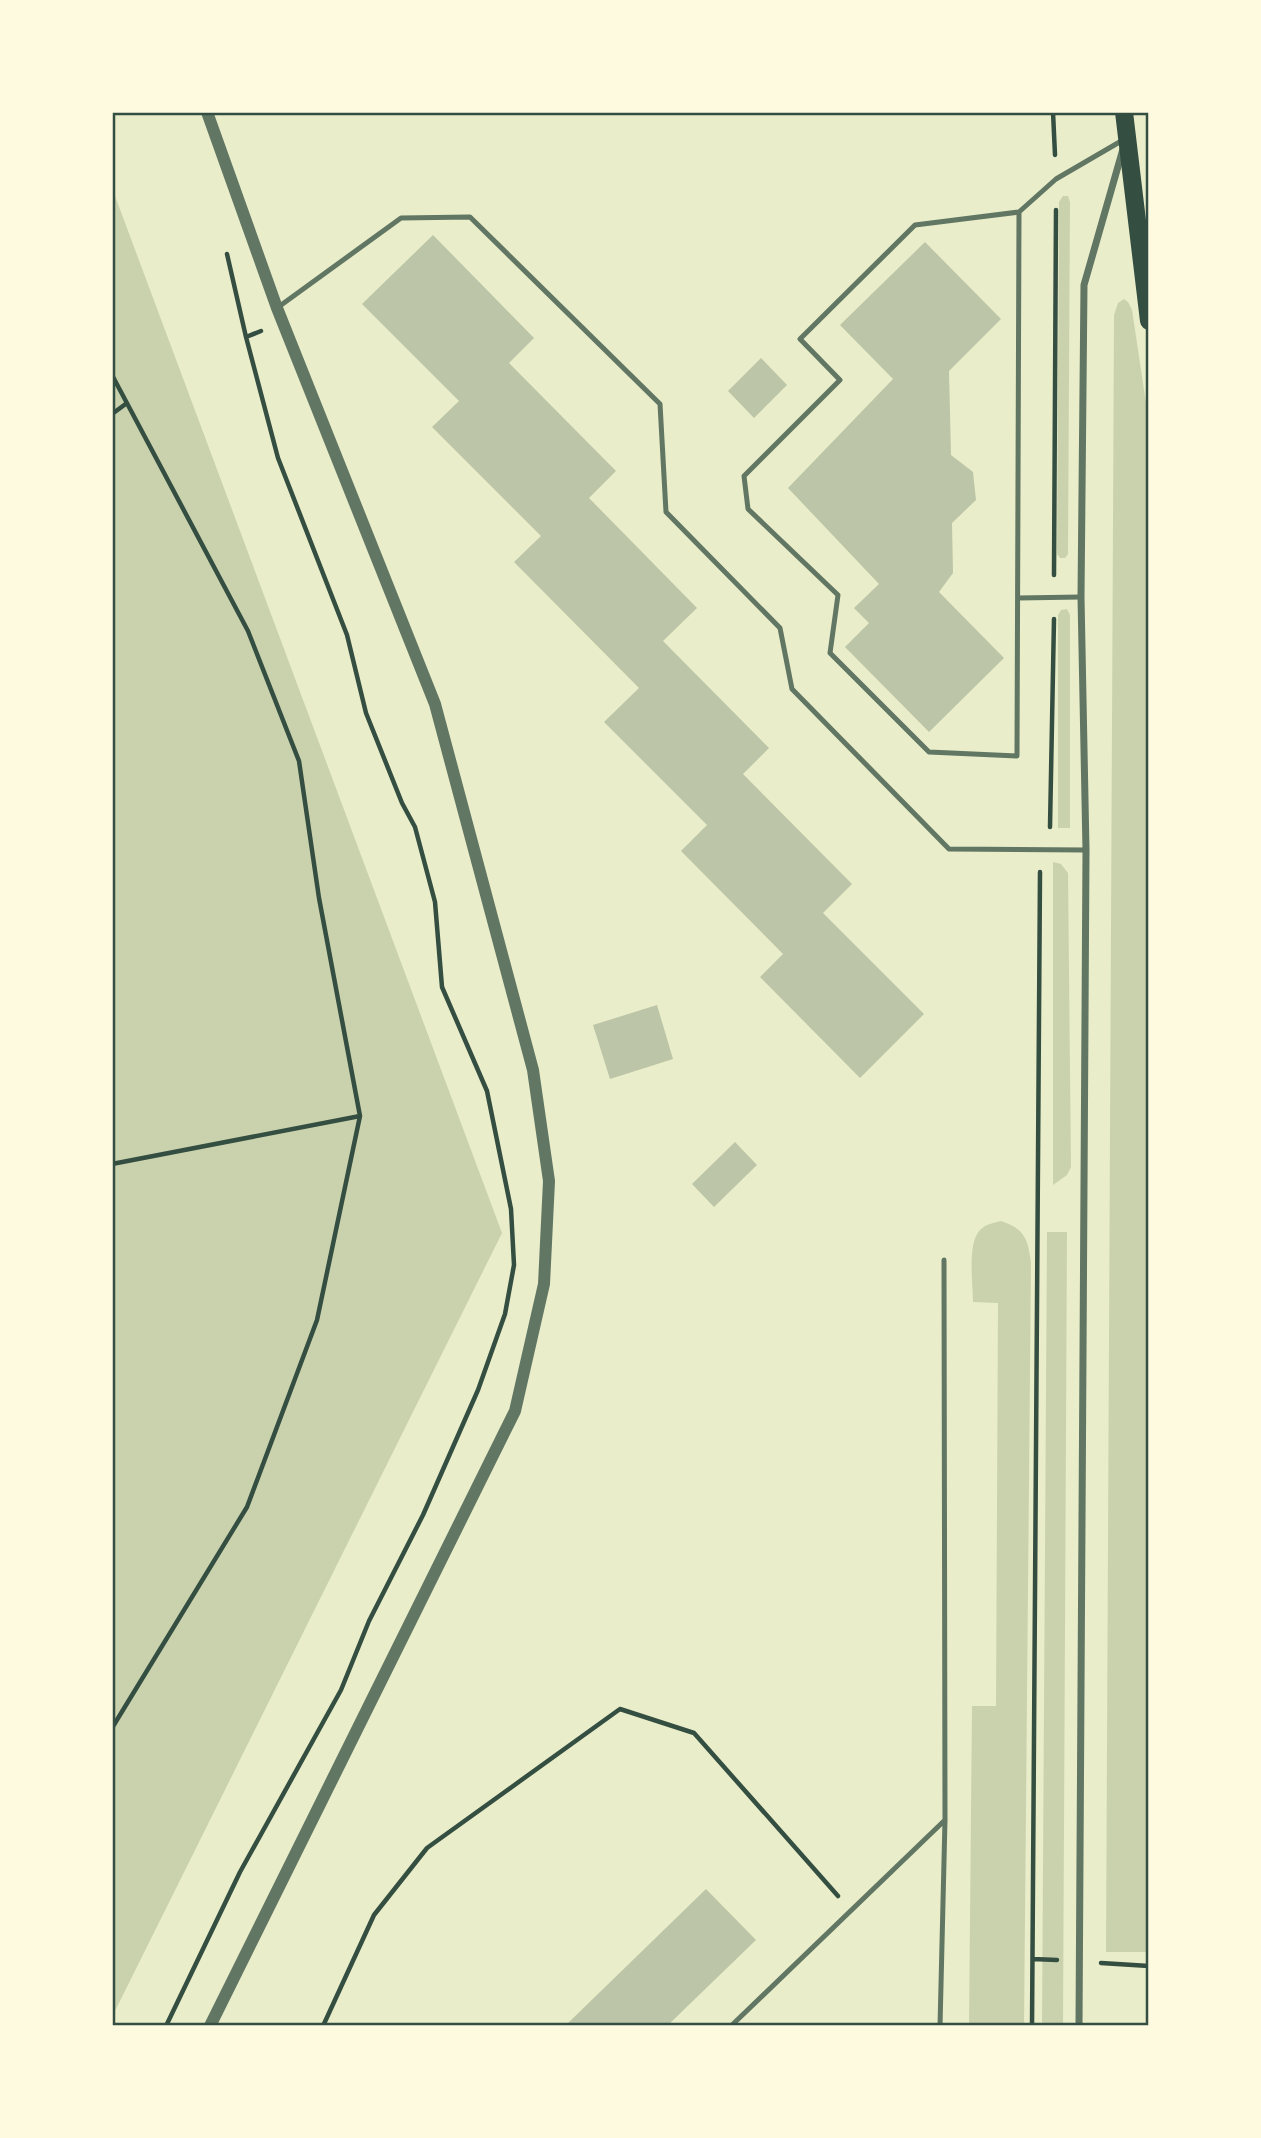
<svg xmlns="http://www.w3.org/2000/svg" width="1261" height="2138" viewBox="0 0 1261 2138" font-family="Roboto,sans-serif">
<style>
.green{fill:#cad2ad}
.building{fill:#bcc5a7}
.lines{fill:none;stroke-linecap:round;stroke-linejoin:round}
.path{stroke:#344e41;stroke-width:4.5}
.service{stroke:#617663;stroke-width:5}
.minor{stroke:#617663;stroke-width:7}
.tertiary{stroke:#617663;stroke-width:12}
.primary{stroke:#344e41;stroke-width:18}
.neatline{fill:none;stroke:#344e41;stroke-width:2.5}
</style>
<rect width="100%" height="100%" fill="#e9edc9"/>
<!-- green -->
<path class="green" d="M 112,188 L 502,1233 L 112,2017 Z
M 1063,196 L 1068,196 L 1070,202 L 1068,554 L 1065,558 L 1060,558 L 1057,554 L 1059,202 Z
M 1124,299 L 1128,302 L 1132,310 L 1149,423 L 1149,1952 L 1106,1952 L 1114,315 L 1118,303 Z
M 1067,609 L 1070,615 L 1070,828 L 1058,828 L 1058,615 L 1061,610 Z
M 1053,862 L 1061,864 L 1068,873 L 1071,1167 L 1067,1175 L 1053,1185 Z
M 1001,1221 C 1025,1229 1028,1239 1031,1263 L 1024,2026 L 969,2026 L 972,1706 L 996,1706 L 998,1303 L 973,1302 C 973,1284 967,1243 980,1230 C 986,1224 993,1223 1001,1221 Z
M 1047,1232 L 1067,1232 L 1063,2026 L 1042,2026 Z"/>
<!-- building -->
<path class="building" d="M 433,235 L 534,338 L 509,363 L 616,471 L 589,498 L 697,608 L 663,641 L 769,748 L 743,774 L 852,884 L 823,913 L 924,1014 L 860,1078 L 760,977 L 783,954 L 681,851 L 707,825 L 604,722 L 639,688 L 514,562 L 541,536 L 432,427 L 459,401 L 362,304 Z
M 925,242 L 1001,319 L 949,371 L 951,455 L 973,472 L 976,500 L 952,523 L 953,573 L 939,592 L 1004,658 L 929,732 L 845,647 L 869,623 L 854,608 L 879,584 L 788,488 L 893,379 L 840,325 Z
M 761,358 L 787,385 L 754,418 L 728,391 Z
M 657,1005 L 673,1059 L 610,1079 L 593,1025 Z
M 735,1142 L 757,1165 L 714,1207 L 692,1184 Z
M 706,1889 L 756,1940 L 667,2026 L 565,2026 Z"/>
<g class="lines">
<!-- path -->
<path class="path" d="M 1053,112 L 1055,155
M 246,337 L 261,331
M 112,375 L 248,631 L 299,761 L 319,898 L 360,1116 L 317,1320 L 247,1507 L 112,1728
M 112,414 L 127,403
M 1054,575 L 1056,210
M 1050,827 L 1054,619
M 112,1164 L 360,1116
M 1033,1959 L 1057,1960
M 1101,1963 L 1149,1966
M 166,2026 L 240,1872 L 341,1690 L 369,1621 L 423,1515 L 478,1390 L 505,1314 L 514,1265 L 511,1209 L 487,1091 L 442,987 L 435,902 L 415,827 L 402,803 L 366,713 L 347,635 L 278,458 L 246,337 L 227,254
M 323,2026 L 374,1915 L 427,1848 L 620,1709 L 694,1733 L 838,1896
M 1032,2026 L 1040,872"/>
<!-- service -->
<path class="service" d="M 1019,212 L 915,225 L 800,339 L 840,380 L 744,476 L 748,509 L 838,595 L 830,653 L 929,752 L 1017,756 L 1019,212 L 1056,179 L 1123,140
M 277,308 L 401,218 L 470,217 L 660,404 L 666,512 L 780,628 L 792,689 L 949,849 L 1086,850
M 1018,598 L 1081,597
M 731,2026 L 945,1820
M 940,2026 L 945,1820 L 944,1260"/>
<!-- minor -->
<path class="minor" d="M 1079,2026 L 1086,850 L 1081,597 L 1084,285 L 1123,149"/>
<!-- tertiary -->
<path class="tertiary" d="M 207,112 L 277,308 L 435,704 L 533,1070 L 549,1181 L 544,1284 L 515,1411 L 210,2026"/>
<!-- primary -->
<path class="primary" d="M 1124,112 L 1149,321"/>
</g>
<!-- border -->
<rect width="1261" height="2138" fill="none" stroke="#fefae0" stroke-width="228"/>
<rect x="114" y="114" width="1033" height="1910" class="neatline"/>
</svg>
